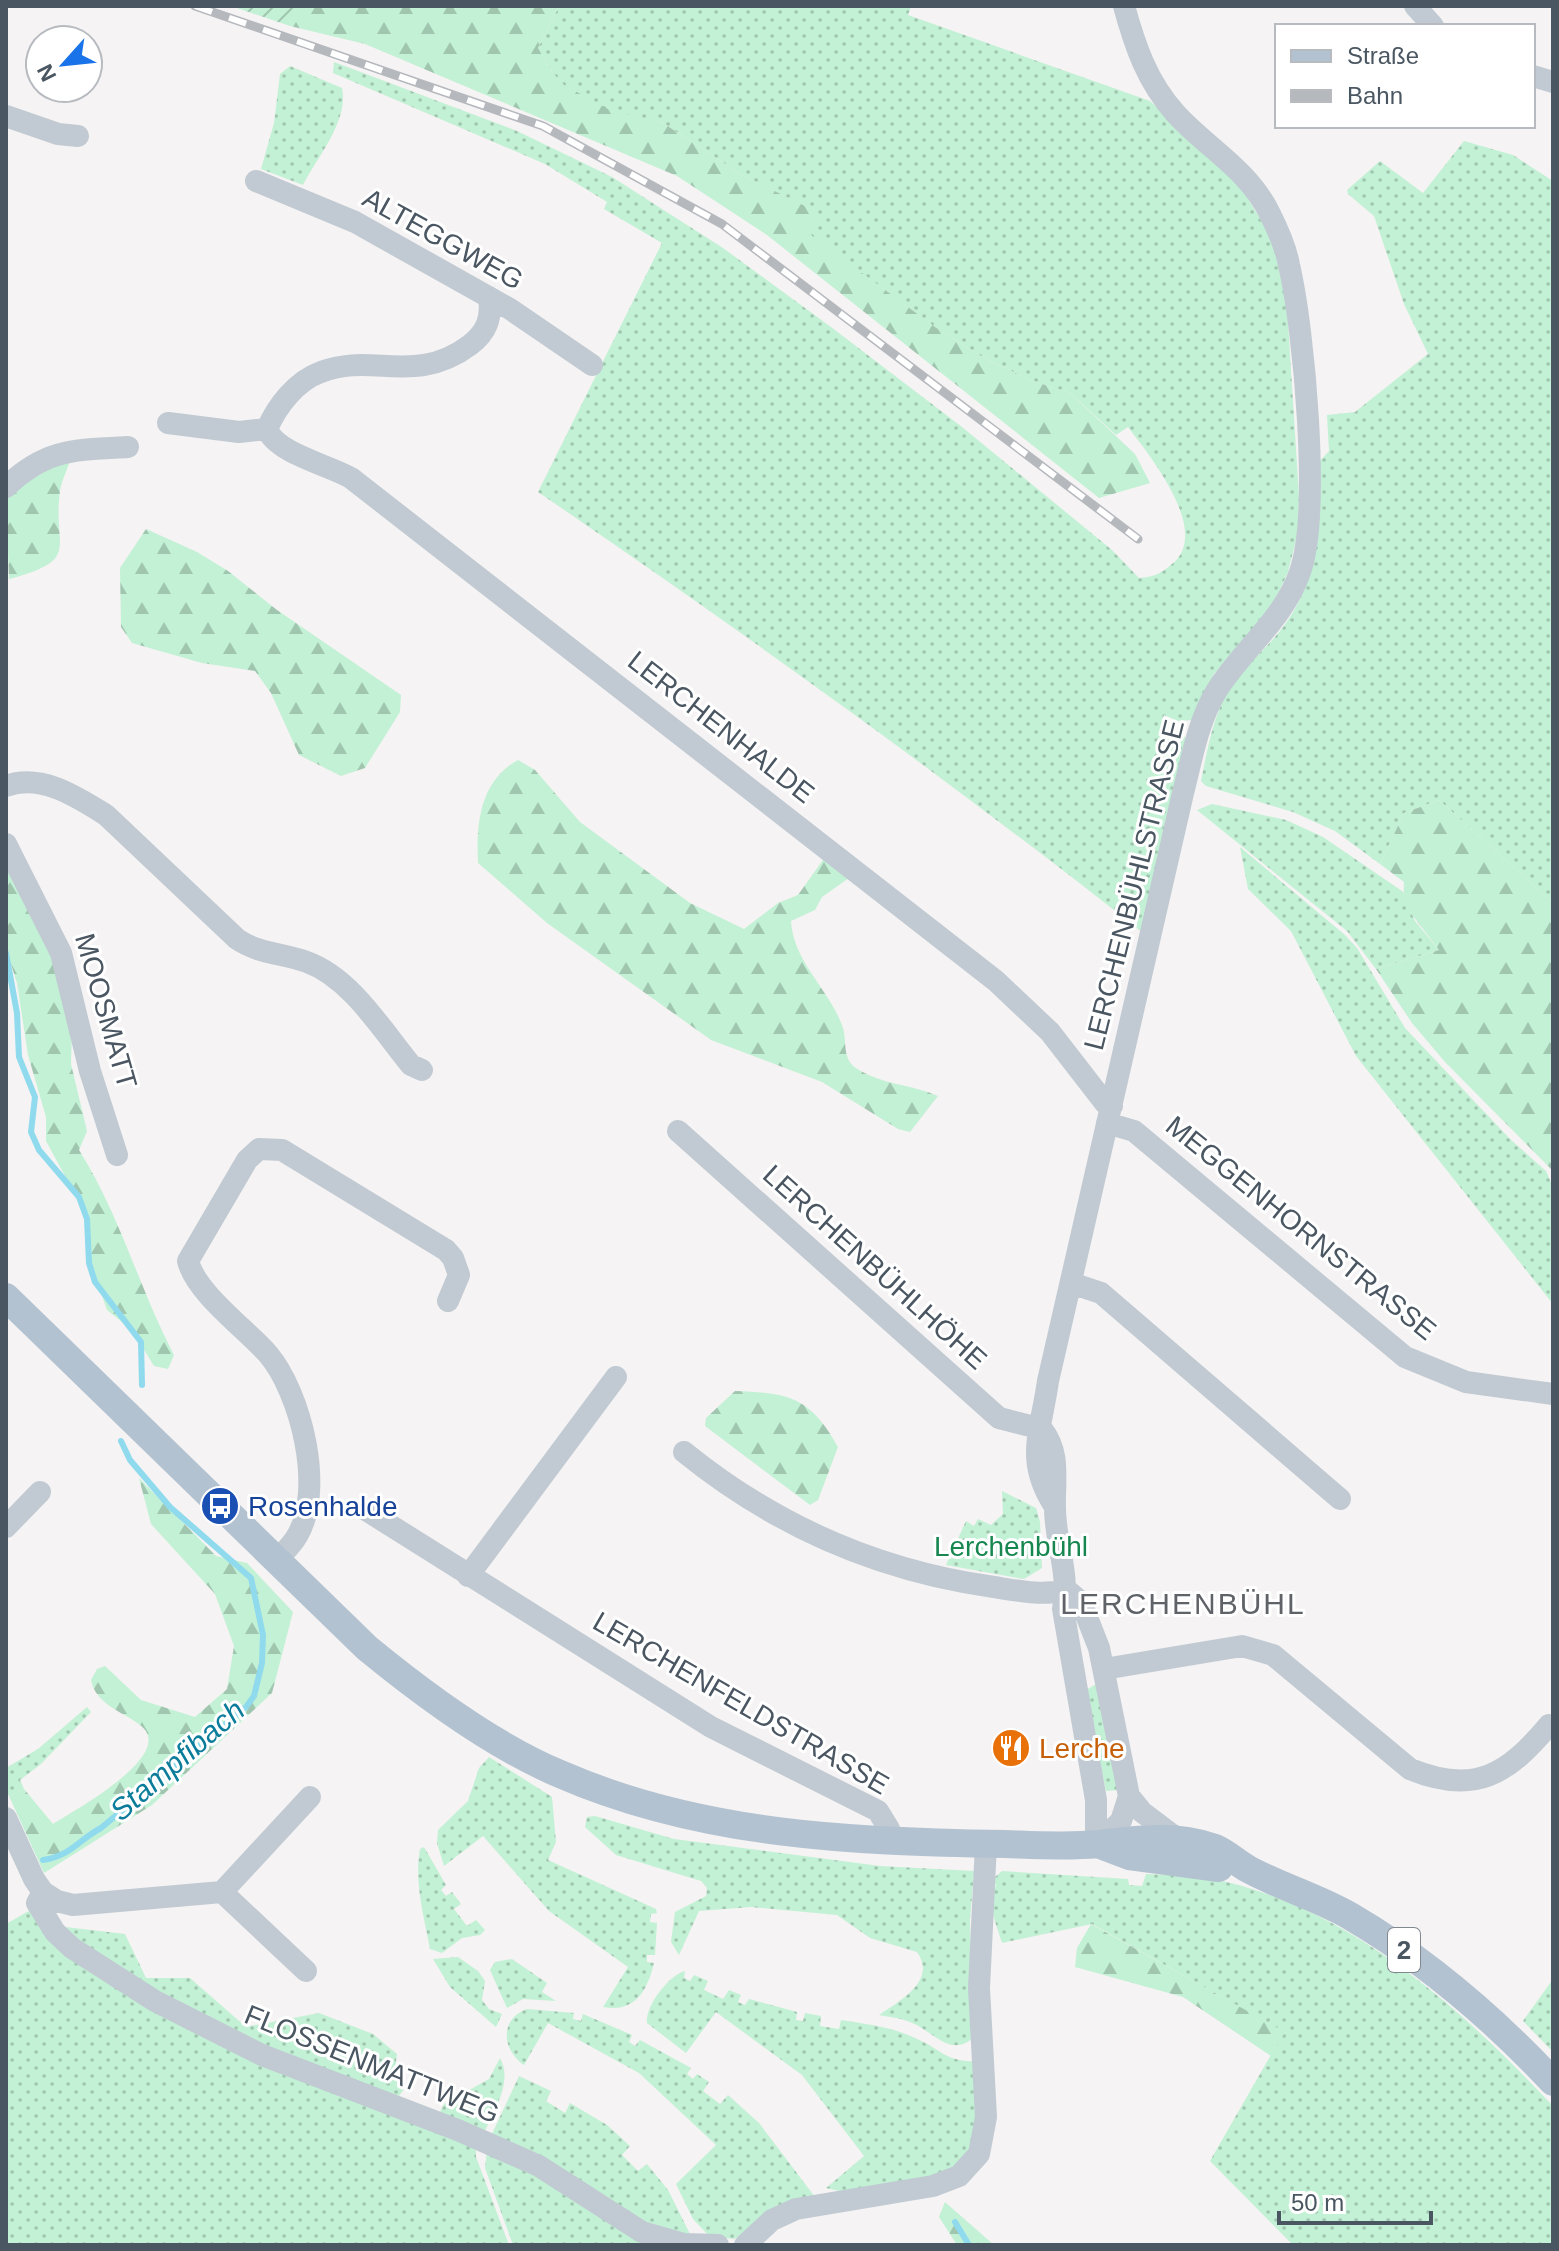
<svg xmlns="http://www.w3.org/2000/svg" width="1559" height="2251" viewBox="0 0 1559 2251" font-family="Helvetica,sans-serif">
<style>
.grass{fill:url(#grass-dots)}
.forest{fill:url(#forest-firs)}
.garden{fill:url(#garden-furrows)}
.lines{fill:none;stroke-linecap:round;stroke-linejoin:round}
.stream{stroke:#90daee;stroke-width:6}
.minor{stroke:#c1cad2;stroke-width:22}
.major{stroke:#b3c2d1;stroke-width:28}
.rail-casing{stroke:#b5b8bd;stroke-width:9}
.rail{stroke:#fff;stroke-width:6;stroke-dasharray:18;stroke-linecap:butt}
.labels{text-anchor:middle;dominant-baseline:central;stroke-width:6;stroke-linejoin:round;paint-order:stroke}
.shield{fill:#fff;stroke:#808990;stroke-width:2}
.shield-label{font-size:26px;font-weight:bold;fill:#4a5661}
.street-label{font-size:28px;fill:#4a5661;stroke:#fff}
.transit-label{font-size:28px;fill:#164399;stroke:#fff;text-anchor:start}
.park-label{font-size:28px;fill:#17864f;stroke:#fff}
.food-label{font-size:28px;fill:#c56008;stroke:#fff;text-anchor:start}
.neighbourhood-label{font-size:30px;letter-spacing:2px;fill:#5f6368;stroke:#fff}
.water-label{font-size:30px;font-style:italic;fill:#0c7c9b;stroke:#fff}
</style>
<defs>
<pattern id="grass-dots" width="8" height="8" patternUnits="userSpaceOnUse" patternTransform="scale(2)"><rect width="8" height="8" fill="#c3f1d5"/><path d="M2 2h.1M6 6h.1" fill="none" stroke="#a0c6b0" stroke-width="1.8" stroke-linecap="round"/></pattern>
<pattern id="forest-firs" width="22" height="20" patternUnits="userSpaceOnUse" patternTransform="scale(2)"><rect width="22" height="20" fill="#c3f1d5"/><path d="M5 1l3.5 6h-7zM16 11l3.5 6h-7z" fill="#a0c6b0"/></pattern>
<pattern id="garden-furrows" width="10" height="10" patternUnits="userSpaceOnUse" patternTransform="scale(2)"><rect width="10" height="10" fill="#c3f1d5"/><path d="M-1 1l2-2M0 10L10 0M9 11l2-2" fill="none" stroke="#a0c6b0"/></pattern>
</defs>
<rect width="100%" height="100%" fill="#f5f3f3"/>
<!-- grass -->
<path class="grass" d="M 559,6 L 911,6 L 908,15 L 1150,101 L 1239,184 L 1273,240 L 1287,307 L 1299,496 L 1298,532 L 1288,572 L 1278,594 L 1265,615 L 1214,674 L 1192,720 L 1178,721 L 1164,715 L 1162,722 L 1186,738 L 1143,933 C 947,778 744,633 538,492 L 662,243 L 604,209 L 607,202 L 545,164 L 333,73 L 334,62 L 517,131 L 612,177 L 723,248 L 831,327 L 962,427 L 1112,550 L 1139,578 C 1154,577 1160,574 1172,564 C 1212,532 1150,456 1128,427 L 1116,435 L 1070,393 L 1030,380 L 984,358 L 935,327 L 810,235 L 818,213 L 742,175 L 663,123 L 610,111 L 564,86 L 552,72 L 538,48 Z
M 290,66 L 342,88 C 349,121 317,157 303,185 L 261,169 L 274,123 L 280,74 Z
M 1464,141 L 1513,155 L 1553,181 L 1553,903 L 1439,800 L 1404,813 L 1380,864 L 1335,831 L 1293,812 L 1206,786 L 1201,781 C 1207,752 1212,720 1227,693 C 1242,666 1269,648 1286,623 C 1320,575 1321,519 1318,463 L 1329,451 L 1327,415 L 1355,412 L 1428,354 L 1404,304 L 1374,216 L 1348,194 L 1347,190 L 1380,161 L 1423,193 Z
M 1212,804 L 1286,820 L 1323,837 L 1402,891 L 1415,921 L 1439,950 L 1376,969 L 1347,931 L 1197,810 Z
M 1240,847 L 1345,935 L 1357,948 L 1405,1028 L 1510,1139 L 1546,1171 L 1553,1187 L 1553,1304 L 1356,1056 L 1291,931 L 1248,889 Z
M 1002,1491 L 1036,1508 L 1040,1522 L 1042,1568 L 1024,1579 L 946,1565 L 966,1521 L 974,1526 L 978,1519 L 991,1525 L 1003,1514 Z
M 1098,1683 L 1118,1790 L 1106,1791 L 1086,1690 Z
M 87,1707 L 91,1712 L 41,1764 L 20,1780 L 24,1789 L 9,1796 L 6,1791 L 6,1768 L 38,1749 Z
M 489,1757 L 552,1797 L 556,1842 L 548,1860 L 656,1909 L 657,1913 L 651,1914 L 650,1922 L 657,1923 L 655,1955 L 647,1955 L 647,1962 L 654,1963 C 647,1992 634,2013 603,2007 L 628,1967 L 549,1911 L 483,1836 L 444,1866 L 437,1843 L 438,1830 L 468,1801 L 479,1768 Z
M 595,1816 L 674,1839 L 880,1866 L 974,1871 L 970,1920 L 972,2039 C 948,2057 934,2031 910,2022 C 901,2018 889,2017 879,2015 C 898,2002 938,1981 917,1952 L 870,1938 L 837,1915 L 751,1907 L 699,1911 L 679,1955 L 671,1942 L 675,1912 L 706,1896 L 707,1888 L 701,1881 L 616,1855 L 585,1827 L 587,1817 Z
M 424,1847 L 446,1885 L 441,1890 L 446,1896 L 452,1892 L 461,1904 L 454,1909 L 467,1926 L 476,1920 L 485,1930 L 480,1935 L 462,1938 L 442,1953 L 430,1949 C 424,1916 414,1883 420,1849 Z
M 1002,1871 L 1128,1879 L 1129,1885 L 1142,1886 L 1146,1874 C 1175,1875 1204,1876 1231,1883 C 1360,1916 1465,2013 1553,2106 L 1553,2245 L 1293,2245 L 1210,2161 L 1284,2032 L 1092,1924 L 1002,1943 L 993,1915 L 992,1886 L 996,1887 L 994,1878 Z
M 34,1908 L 61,1947 L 476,2146 L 476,2157 L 509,2245 L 6,2245 L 6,1924 Z
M 57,1926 L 125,1934 L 146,1978 L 190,1978 L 246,2027 L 319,2013 L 373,2034 L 397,2054 L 395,2068 L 405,2088 L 395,2101 L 341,2082 L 151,1993 Z
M 458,1957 L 478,1971 L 485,1981 L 482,2000 L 489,2009 L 502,2014 L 496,2027 L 450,1987 L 433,1959 Z
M 512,1959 L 547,1983 L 542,1992 L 556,2001 L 523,1999 L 507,2008 L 490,1970 L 495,1962 Z
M 685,1971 L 684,1978 L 690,1981 L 694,1975 L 708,1981 L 704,1990 L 723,1999 L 729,1990 L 741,1995 L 738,2002 L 745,2005 L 749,1999 L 797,2012 L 796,2020 L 803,2021 L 805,2013 L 821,2016 L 820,2026 L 839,2029 L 841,2020 C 866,2024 892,2027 915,2038 C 945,2051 941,2060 978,2062 L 974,2151 L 936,2180 L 840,2191 L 826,2188 L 864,2156 L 802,2075 L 716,2012 L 686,2053 L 647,2023 C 645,2006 669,1975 685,1971 Z
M 1553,1979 L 1553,2052 L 1523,2021 Z
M 527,2009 L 574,2013 L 573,2019 L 581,2021 L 583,2014 L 632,2035 L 629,2042 L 635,2046 L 640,2040 L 691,2068 L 687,2074 L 693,2079 L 697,2074 L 709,2082 L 703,2091 L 720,2104 L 728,2095 L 759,2123 L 815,2197 L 734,2239 L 709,2236 L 693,2219 L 676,2184 L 716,2145 L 639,2073 L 548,2023 L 524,2065 C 502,2050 499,2019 527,2009 Z
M 500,2058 C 513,2081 495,2108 485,2131 L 438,2116 L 444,2104 L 489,2079 Z
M 519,2076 L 551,2091 L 546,2101 L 565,2113 L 570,2103 L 607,2125 L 630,2146 L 622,2155 L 638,2171 L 647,2164 L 668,2190 L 692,2238 L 666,2234 L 492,2134 Z
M 487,2150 L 662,2245 L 513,2245 L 485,2168 Z"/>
<!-- forest -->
<path class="forest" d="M 291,6 L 559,6 L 538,48 L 552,72 L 564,85 L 610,110 L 663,123 L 742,175 L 819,213 L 811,235 L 935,327 L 984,358 L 1030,380 L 1070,393 L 1135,454 L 1150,483 L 1099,498 L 767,235 L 677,176 L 365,44 L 290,26 L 295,12 Z
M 71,455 C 69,468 62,478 60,491 C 52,549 83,559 9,579 L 6,494 Z
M 146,529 L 197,552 L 228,571 L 277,610 L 401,695 L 400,712 L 365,768 L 341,776 L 299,755 L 271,693 L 255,671 L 202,663 L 132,643 L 121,627 L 120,568 Z
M 518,760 L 535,770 L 580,822 L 690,903 L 744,929 L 778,903 L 798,895 L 825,857 L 849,878 L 822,897 L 815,910 L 791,921 C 793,962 831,991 843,1028 C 847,1041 842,1059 856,1068 C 881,1085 911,1084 938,1096 L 910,1132 L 898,1129 L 822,1082 L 711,1040 L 547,923 L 478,863 C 476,823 480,781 518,760 Z
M 1439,800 L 1553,903 L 1553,1171 L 1445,1062 L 1412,1023 L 1376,969 L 1439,950 L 1403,903 L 1404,882 L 1380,864 L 1404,813 Z
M 6,866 L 55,952 L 72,1027 L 71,1064 L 87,1131 L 79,1150 C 120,1215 139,1288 174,1355 L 168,1369 L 154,1366 L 132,1330 L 107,1310 L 92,1267 L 84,1211 L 46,1141 L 46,1117 L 28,1055 L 17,983 L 6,949 Z
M 735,1391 C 790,1393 810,1397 838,1447 L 818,1500 L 810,1505 L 705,1426 L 706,1418 Z
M 139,1478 L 216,1556 L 247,1563 L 293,1612 L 272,1693 L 152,1805 L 44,1873 L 9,1796 L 24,1789 L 53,1824 C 73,1811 179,1754 140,1725 C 122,1711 96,1705 91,1680 L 97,1669 L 105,1666 L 141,1700 L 195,1717 L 227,1689 L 234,1646 L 215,1594 L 151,1524 Z
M 1091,1924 L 1285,2032 L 1271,2056 L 1183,1997 L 1075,1967 L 1077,1948 Z
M 945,2202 L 994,2245 L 957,2245 L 939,2217 Z"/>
<!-- garden -->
<path class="garden" d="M 231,6 L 291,6 L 296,12 L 290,26 Z"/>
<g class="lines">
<!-- stream -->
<path class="stream" d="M 6,953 L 17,1013 L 19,1057 L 35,1097 L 31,1132 L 39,1150 L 79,1197 L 87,1219 L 89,1263 L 95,1282 L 141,1342 L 142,1385
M 43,1860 C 72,1855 77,1841 101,1828 L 246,1707 L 254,1696 L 262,1663 L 263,1635 L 251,1578 L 170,1507 L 130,1460 L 121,1441
M 955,2222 L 969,2245"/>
<!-- minor -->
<path class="minor" d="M 1415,6 L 1433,26
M 1533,76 L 1553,82
M 6,116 L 58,134 L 78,136
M 256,181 L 355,222 L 510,309 L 592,365
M 168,423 L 239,432 L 267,429
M 267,429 C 276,453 328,465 351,478 L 996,981 L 1050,1032 L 1105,1103 L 1112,1106
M 267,429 C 277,406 296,381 321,372 C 372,352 415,386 470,345 C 487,332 492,318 489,297
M 6,487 C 46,448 76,450 128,447
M 6,786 C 41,773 77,797 106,815 L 237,939 C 259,954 282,953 307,962 C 351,978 382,1030 411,1065 L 422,1070
M 6,844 L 61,953 L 90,1071 L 117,1155
M 1107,1123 L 1134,1131 L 1405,1357 L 1466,1382 L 1553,1394
M 678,1131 L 999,1418 L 1042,1429
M 1071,1283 L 1101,1293 L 1340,1499
M 1042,1429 C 1061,1453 1054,1480 1055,1508 C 1055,1543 1070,1573 1063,1609 L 1096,1800 L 1096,1844
M 684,1452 C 774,1525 879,1571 994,1587 C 1019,1591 1042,1596 1067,1590
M 1055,1507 C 1024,1460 1041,1432 1048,1381 L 1183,793 C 1192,758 1198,721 1217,690 C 1243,649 1284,619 1300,572 C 1321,512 1304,329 1289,265 C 1286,248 1278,230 1270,214 C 1249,170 1207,148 1176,114 C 1147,82 1135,46 1124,6
M 366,1510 L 711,1727 L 878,1811 L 889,1829 L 890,1841
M 6,1527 L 40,1492
M 277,1560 C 283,1553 292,1545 297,1536 C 325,1490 301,1393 268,1354 C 246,1329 196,1293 188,1261 L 247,1160 L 259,1149 L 282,1150 L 446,1250 L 453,1258 L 459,1275 L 448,1301
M 468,1576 L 616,1377
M 1067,1590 L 1081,1602 L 1099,1648 L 1129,1796 L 1121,1821 L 1096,1844
M 1104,1669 L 1242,1646 L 1273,1655 L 1410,1769 C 1475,1796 1508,1774 1549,1725
M 1129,1796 L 1142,1812 L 1179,1840
M 6,1818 L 34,1879 L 43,1892 L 57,1901 L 73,1905 L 222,1892 L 310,1797
M 43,1892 L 37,1903 L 55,1932 L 72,1948 L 155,2001 L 262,2055 L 460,2131 L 539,2166 L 642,2232 L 684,2244 L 718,2245
M 222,1892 L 306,1971
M 745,2245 L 772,2220 L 796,2209 L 933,2186 L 959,2176 L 979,2154 L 986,2117 L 979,1988 L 986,1844"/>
<!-- major -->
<path class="major" d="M 6,1297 L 367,1648 C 423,1694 493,1746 560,1774 C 700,1835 854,1842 1005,1844 C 1035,1845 1068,1847 1098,1844 C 1137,1839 1176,1834 1215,1848 C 1227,1853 1237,1863 1248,1869 C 1281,1887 1317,1897 1350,1916 C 1427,1961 1492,2017 1553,2082
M 1100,1845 L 1129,1856 L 1219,1868"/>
<defs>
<path id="rail" d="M 195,6 L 543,126 L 722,224 L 1138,539"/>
</defs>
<!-- rail casing -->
<use href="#rail" class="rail-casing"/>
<!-- rail -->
<use href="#rail" class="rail"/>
</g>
<!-- icons -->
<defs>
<symbol id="bus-disc" viewBox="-11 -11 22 22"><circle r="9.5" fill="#1a4fb4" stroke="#fff"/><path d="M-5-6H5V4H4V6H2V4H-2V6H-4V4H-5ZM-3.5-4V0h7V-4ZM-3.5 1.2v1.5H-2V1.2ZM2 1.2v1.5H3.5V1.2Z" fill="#fff"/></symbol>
<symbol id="restaurant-disc" viewBox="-11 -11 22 22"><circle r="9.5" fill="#e8710a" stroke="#fff"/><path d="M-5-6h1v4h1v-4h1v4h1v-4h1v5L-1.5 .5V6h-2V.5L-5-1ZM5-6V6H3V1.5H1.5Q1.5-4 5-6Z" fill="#fff"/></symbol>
</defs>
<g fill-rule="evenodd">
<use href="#bus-disc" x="198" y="1484" width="44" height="44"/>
<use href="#restaurant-disc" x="989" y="1726" width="44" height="44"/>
</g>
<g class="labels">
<!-- shield labels -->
<rect class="shield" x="1388" y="1928" width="32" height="44" rx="6"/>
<g class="shield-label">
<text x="1404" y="1950">2</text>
</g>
<!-- street labels -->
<g class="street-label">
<text transform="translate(443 239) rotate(29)">ALTEGGWEG</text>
<text transform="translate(721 727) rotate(38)">LERCHENHALDE</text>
<text transform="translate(1134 885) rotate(-76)">LERCHENBÜHLSTRASSE</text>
<text transform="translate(106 1011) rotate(74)">MOOSMATT</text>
<text transform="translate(1301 1228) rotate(39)">MEGGENHORNSTRASSE</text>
<text transform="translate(875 1267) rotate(42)">LERCHENBÜHLHÖHE</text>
<text transform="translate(741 1703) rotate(30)">LERCHENFELDSTRASSE</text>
<text transform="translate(372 2064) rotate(22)">FLOSSENMATTWEG</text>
</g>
<!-- transit labels -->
<g class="transit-label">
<text x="248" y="1506">Rosenhalde</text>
</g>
<!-- park labels -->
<g class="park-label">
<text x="1011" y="1546">Lerchenbühl</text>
</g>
<!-- food labels -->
<g class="food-label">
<text x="1039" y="1748">Lerche</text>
</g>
<!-- neighbourhood labels -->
<g class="neighbourhood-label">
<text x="1183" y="1603">LERCHENBÜHL</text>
</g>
<!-- water labels -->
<g class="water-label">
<text transform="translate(177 1760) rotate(-41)">Stampfibach</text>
</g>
</g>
<!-- border -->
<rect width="1559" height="2251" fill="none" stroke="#4a5661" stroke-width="16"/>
<!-- legend -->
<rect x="1275" y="24" width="260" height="104" fill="#ffffff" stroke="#b7bbc0" stroke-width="2"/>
<rect x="1291" y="50" width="40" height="12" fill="#b3c2d1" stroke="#b7bbc0" stroke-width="2"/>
<text x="1347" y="64" font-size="24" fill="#4a5661">Straße</text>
<rect x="1291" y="90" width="40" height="12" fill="#b5b8bd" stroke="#b7bbc0" stroke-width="2"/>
<text x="1347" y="104" font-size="24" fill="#4a5661">Bahn</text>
<!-- north arrow -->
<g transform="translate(64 64) rotate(243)"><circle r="38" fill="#ffffff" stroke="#b7bbc0" stroke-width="2"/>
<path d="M0-6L14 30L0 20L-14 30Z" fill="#1a73e8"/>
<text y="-12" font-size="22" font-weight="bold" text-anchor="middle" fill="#4a5661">N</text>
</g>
<!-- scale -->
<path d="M1279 2211v12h152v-12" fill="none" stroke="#4a5661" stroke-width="4"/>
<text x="1291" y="2211" font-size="24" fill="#4a5661" stroke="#ffffff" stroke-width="6" paint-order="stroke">50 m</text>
</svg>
